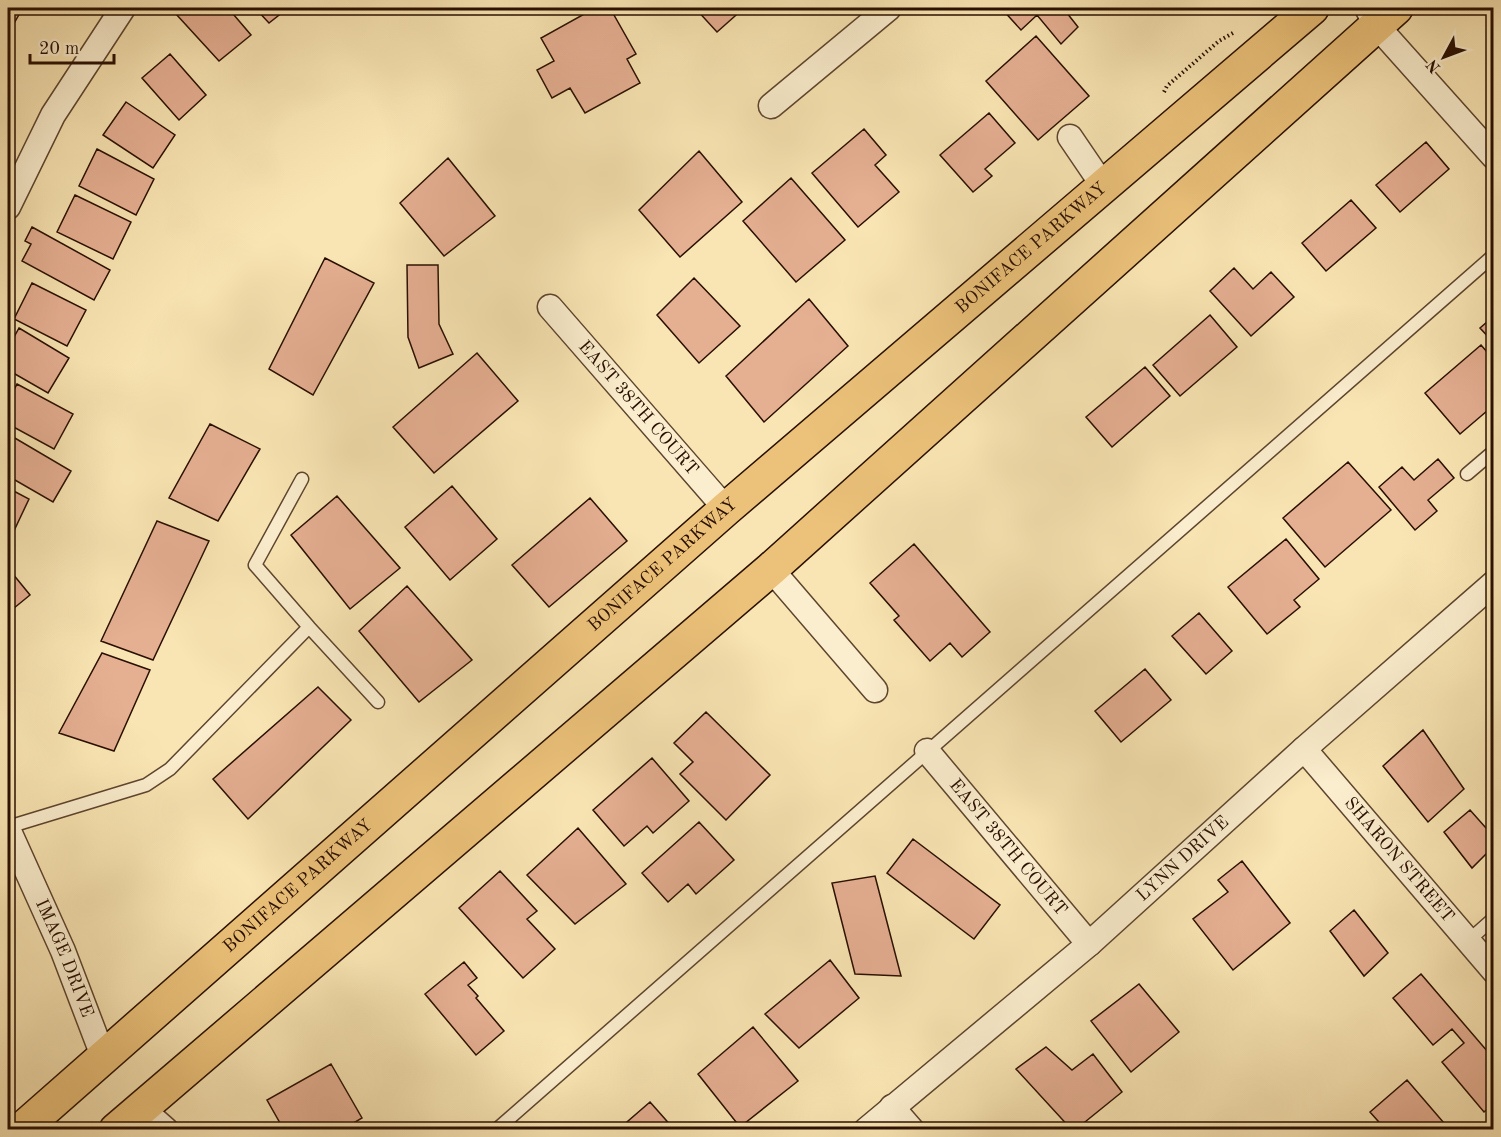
<svg xmlns="http://www.w3.org/2000/svg" width="1501" height="1137" viewBox="0 0 1501 1137" font-family="'Old Standard TT',serif">
<style>
.building{fill:#e5af92;stroke:#290f01;stroke-width:1.5}
.lines{fill:none;stroke-linecap:round;stroke-linejoin:round}
.lane-casing{stroke:#5d442e;stroke-width:15}
.street-casing{stroke:#5d442e;stroke-width:27}
.primary-casing{stroke:#290f01;stroke-width:36}
.path{stroke:#290f01;stroke-width:4;stroke-dasharray:1.5 3;stroke-linecap:butt}
.lane{stroke:#fbeece;stroke-width:12}
.street{stroke:#fbeece;stroke-width:24}
.primary{stroke:#ecc27a;stroke-width:33}
.labels{text-anchor:middle;dominant-baseline:central;stroke-width:4.5;stroke-linejoin:round;paint-order:stroke}
.street-label{font-size:18px;fill:#290f01;stroke:#fbeece}
</style>
<rect width="100%" height="100%" fill="#f9e5b3"/>
<filter id="stains"><feTurbulence type="fractalNoise" baseFrequency=".00333" numOctaves="4"/><feColorMatrix values="0 0 0 0 .2 0 0 0 0 .09 0 0 0 0 .02 0 0 0 .5 -.17"/></filter>
<radialGradient id="worn" r=".72"><stop offset=".6" stop-color="#630" stop-opacity="0"/><stop offset="1" stop-color="#630" stop-opacity=".3"/></radialGradient>
<!-- building -->
<path class="building" d="M 8,8 L 15,8 L 21,11 L 8,34 Z
M 183,8 L 228,8 L 251,35 L 219,61 L 176,14 Z
M 255,8 L 288,8 L 269,23 Z
M 595,8 L 610,8 L 636,54 L 627,59 L 640,83 L 585,113 L 570,88 L 552,98 L 537,70 L 554,61 L 541,38 Z
M 695,8 L 744,8 L 717,32 Z
M 1001,8 L 1063,8 L 1078,27 L 1061,44 L 1037,15 L 1021,30 Z
M 1036,36 L 1089,96 L 1038,140 L 986,81 Z
M 170,54 L 206,95 L 179,120 L 142,78 Z
M 126,102 L 175,135 L 153,168 L 103,135 Z
M 989,113 L 1015,143 L 985,169 L 992,176 L 973,192 L 940,155 Z
M 864,129 L 886,155 L 875,165 L 899,192 L 858,227 L 812,173 Z
M 1426,142 L 1449,169 L 1400,212 L 1376,185 Z
M 97,149 L 154,179 L 136,215 L 79,186 Z
M 699,151 L 742,202 L 680,257 L 639,210 Z
M 448,158 L 495,216 L 444,256 L 400,203 Z
M 791,178 L 845,240 L 796,282 L 743,221 Z
M 75,195 L 131,222 L 113,259 L 57,232 Z
M 1351,200 L 1376,228 L 1326,271 L 1302,243 Z
M 32,227 L 110,270 L 94,300 L 22,261 L 31,244 L 25,241 Z
M 325,258 L 374,283 L 313,395 L 269,369 Z
M 407,265 L 438,265 L 439,324 L 453,354 L 419,368 L 408,337 Z
M 1234,268 L 1253,289 L 1271,272 L 1294,297 L 1251,336 L 1210,291 Z
M 694,278 L 740,326 L 699,363 L 657,315 Z
M 32,283 L 86,310 L 67,346 L 14,319 Z
M 809,299 L 848,346 L 764,422 L 726,376 Z
M 1210,315 L 1237,347 L 1180,396 L 1153,365 Z
M 1494,316 L 1494,343 L 1480,328 Z
M 19,328 L 69,358 L 48,393 L 8,370 L 8,348 Z
M 1481,345 L 1494,360 L 1494,405 L 1460,434 L 1425,393 Z
M 477,353 L 518,401 L 434,473 L 393,427 Z
M 1145,367 L 1170,396 L 1112,447 L 1086,417 Z
M 17,384 L 73,414 L 54,449 L 8,424 L 8,402 Z
M 210,424 L 260,449 L 218,521 L 169,498 Z
M 8,434 L 71,471 L 53,502 L 8,476 Z
M 1438,459 L 1454,478 L 1428,500 L 1437,511 L 1415,530 L 1379,487 L 1402,467 L 1414,480 Z
M 1348,462 L 1391,510 L 1325,567 L 1283,518 Z
M 452,486 L 497,539 L 450,580 L 405,527 Z
M 8,488 L 29,499 L 12,535 L 8,533 Z
M 337,496 L 400,568 L 350,609 L 291,535 Z
M 590,498 L 627,541 L 549,607 L 512,565 Z
M 157,521 L 209,541 L 153,660 L 101,641 Z
M 1286,539 L 1319,579 L 1294,600 L 1300,607 L 1267,634 L 1228,587 Z
M 914,544 L 990,632 L 962,657 L 950,643 L 930,661 L 894,620 L 899,616 L 870,583 Z
M 8,568 L 30,595 L 8,613 Z
M 407,586 L 472,660 L 419,702 L 359,631 Z
M 1199,613 L 1232,651 L 1206,674 L 1172,636 Z
M 102,653 L 150,670 L 114,751 L 59,733 Z
M 1145,669 L 1171,700 L 1121,742 L 1095,711 Z
M 318,687 L 351,720 L 248,819 L 213,779 Z
M 706,712 L 770,775 L 726,820 L 680,774 L 693,762 L 674,743 Z
M 1423,730 L 1464,789 L 1428,822 L 1383,766 Z
M 652,758 L 689,801 L 653,833 L 647,826 L 624,846 L 593,810 Z
M 1470,810 L 1494,837 L 1494,846 L 1472,868 L 1444,832 Z
M 699,822 L 734,860 L 696,894 L 688,884 L 668,902 L 642,873 Z
M 578,828 L 626,884 L 575,924 L 527,875 Z
M 913,839 L 1000,905 L 974,939 L 887,873 Z
M 1242,861 L 1290,923 L 1233,970 L 1193,919 L 1228,892 L 1218,880 Z
M 500,871 L 537,911 L 527,919 L 555,949 L 523,978 L 459,908 Z
M 875,876 L 901,976 L 855,974 L 832,883 Z
M 1354,910 L 1388,953 L 1364,976 L 1330,931 Z
M 830,960 L 859,998 L 799,1048 L 765,1014 Z
M 464,962 L 477,978 L 468,985 L 478,996 L 476,998 L 504,1031 L 476,1055 L 425,994 Z
M 1421,974 L 1494,1059 L 1494,1103 L 1484,1112 L 1442,1062 L 1464,1043 L 1452,1029 L 1433,1045 L 1393,998 Z
M 1139,984 L 1179,1032 L 1131,1072 L 1091,1021 Z
M 753,1027 L 798,1081 L 740,1127 L 698,1074 Z
M 1046,1047 L 1072,1070 L 1093,1054 L 1122,1092 L 1075,1130 L 1072,1130 L 1016,1069 Z
M 331,1064 L 362,1118 L 342,1130 L 284,1130 L 267,1100 Z
M 1407,1080 L 1450,1130 L 1386,1130 L 1370,1112 Z
M 650,1102 L 673,1128 L 671,1130 L 621,1130 L 620,1128 Z"/>
<g class="lines">
<defs>
<path id="lane" d="M 1467,474 L 1494,451
M 309,627 L 378,702
M 8,827 L 146,785 L 170,769 L 309,627 L 255,565 L 302,479
M 1468,941 L 1494,918
M 496,1130 L 1494,255"/>
<g id="street">
<path d="M 1367,8 L 1376,25 L 1494,157"/>
<path d="M 771,106 L 889,8"/>
<path d="M 1070,137 L 1104,187"/>
<path d="M 8,207 L 53,115 L 123,8"/>
<path id="s1" d="M 550,307 L 726,509"/>
<path d="M 771,569 L 875,690"/>
<path id="s2" d="M 1304,749 L 1494,971"/>
<path id="s3" d="M 927,751 L 1089,944"/>
<path id="s4" d="M 8,829 L 63,951 L 103,1056"/>
<path d="M 892,1107 L 912,1130"/>
<path d="M 141,1108 L 166,1130"/>
<path id="s5" d="M 866,1130 L 1089,944 L 1304,749 L 1494,583"/>
</g>
<g id="primary">
<path id="s6" d="M 21,1130 L 726,509 L 1312,8"/>
<path d="M 116,1130 L 771,569 L 1396,8"/>
</g>
</defs>
<!-- lane casing -->
<use href="#lane" class="lane-casing"/>
<!-- street casing -->
<use href="#street" class="street-casing"/>
<!-- primary casing -->
<use href="#primary" class="primary-casing"/>
<!-- path -->
<path class="path" d="M 1164,92 L 1167,86 L 1219,41 L 1233,33"/>
<!-- lane -->
<use href="#lane" class="lane"/>
<!-- street -->
<use href="#street" class="street"/>
<!-- primary -->
<use href="#primary" class="primary"/>
</g>
<g class="labels">
<!-- street labels -->
<g class="street-label">
<text stroke="none"><textPath href="#s6" startOffset="1341">BONIFACE PARKWAY</textPath></text>
<text stroke="none"><textPath href="#s1" startOffset="134">EAST 38TH COURT</textPath></text>
<text stroke="none"><textPath href="#s6" startOffset="855">BONIFACE PARKWAY</textPath></text>
<text stroke="none"><textPath href="#s3" startOffset="126">EAST 38TH COURT</textPath></text>
<text stroke="none"><textPath href="#s5" startOffset="417">LYNN DRIVE</textPath></text>
<text stroke="none"><textPath href="#s2" startOffset="146">SHARON STREET</textPath></text>
<text stroke="none"><textPath href="#s6" startOffset="369">BONIFACE PARKWAY</textPath></text>
<text stroke="none"><textPath href="#s4" startOffset="141">IMAGE DRIVE</textPath></text>
</g>
</g>
<!-- margin -->
<rect width="1501" height="1137" fill="none" stroke="#f9e5b3" stroke-width="30"/>
<rect x="9" y="9" width="1483" height="1119" fill="none" stroke="#290f01" stroke-width="3"/>
<rect x="15" y="15" width="1471" height="1107" fill="none" stroke="#290f01" stroke-width="1.5"/>
<!-- north arrow -->
<g transform="translate(1444 57) rotate(229)" stroke="#fbeece" stroke-width="4.5" paint-order="stroke">
<path d="M0-4.5L10 22L0 15L-10 22Z" fill="#290f01"/>
<text y="-9" font-size="16" font-weight="bold" text-anchor="middle" fill="#290f01">N</text>
</g>
<!-- scale -->
<path d="M30 54v9h84v-9" fill="none" stroke="#290f01" stroke-width="3"/>
<text x="39" y="54" font-size="18" fill="#290f01" stroke="#fbeece" stroke-width="4.5" paint-order="stroke">20 m</text>
<rect width="100%" height="100%" filter="url(#stains)"/>
<rect width="100%" height="100%" fill="url(#worn)"/>
</svg>
